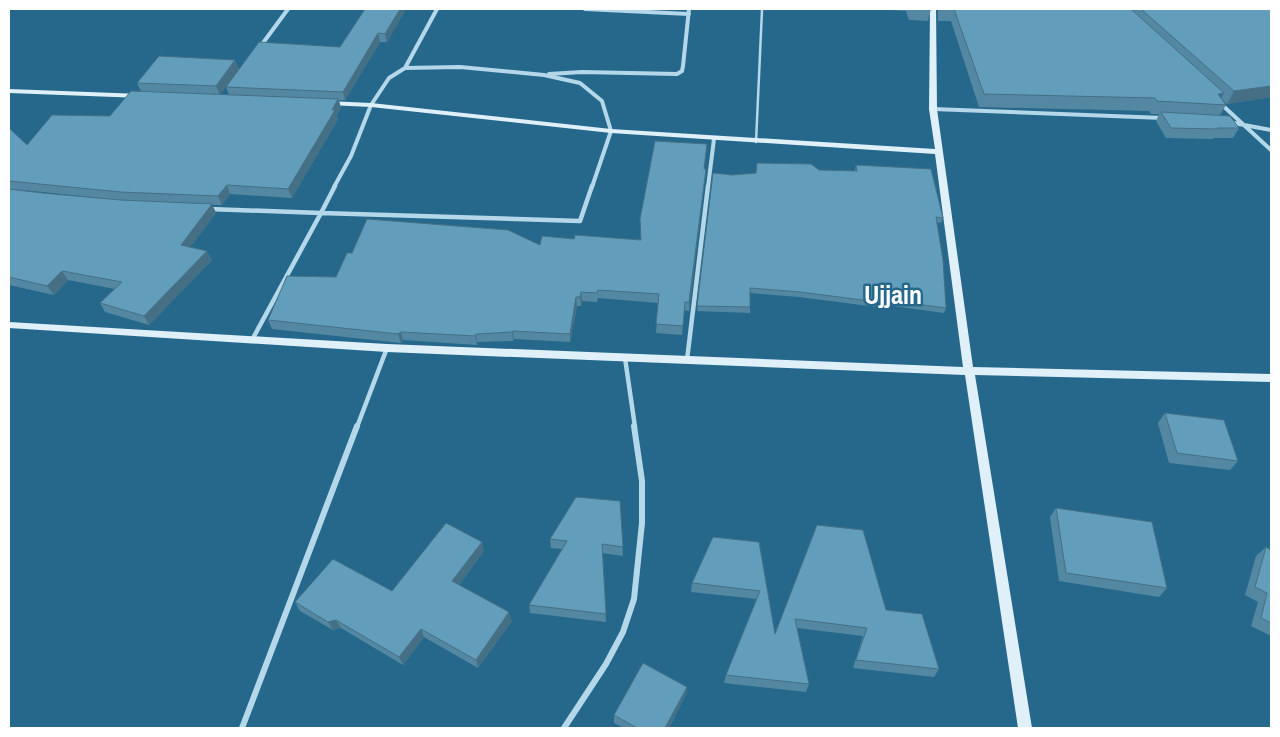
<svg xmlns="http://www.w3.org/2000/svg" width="1280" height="737" viewBox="0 0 1280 737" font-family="'Archivo Narrow',sans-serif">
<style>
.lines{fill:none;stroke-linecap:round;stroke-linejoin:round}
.lane{stroke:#b4d8ea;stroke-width:2.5}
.street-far2{stroke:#b4d8ea;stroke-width:4}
.street-far1{stroke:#b4d8ea;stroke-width:4.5}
.street{stroke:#b4d8ea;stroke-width:6}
.secondary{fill:#dff0f9;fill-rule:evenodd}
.wall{fill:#5488a2;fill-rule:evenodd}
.shaded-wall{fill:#456f84}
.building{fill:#629ebc;stroke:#456f84}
.labels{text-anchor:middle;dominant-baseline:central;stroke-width:5;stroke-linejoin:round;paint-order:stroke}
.town-label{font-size:26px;font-weight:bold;fill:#fff;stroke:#25688c}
</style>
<rect width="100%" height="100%" fill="#25688c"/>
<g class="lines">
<!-- lane -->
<path class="lane" d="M 756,142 L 762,10"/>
<!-- street-far2 -->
<path class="street-far2" d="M 585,9 L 689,14
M 260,47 L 288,9
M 405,68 L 437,9
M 549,74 L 582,72 L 677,74 L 682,71 L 683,66 L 689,9
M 1220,103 L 1271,150
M 933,109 L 1163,118
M 1228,122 L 1271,130
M 334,187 L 351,156 L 371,105 L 389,78 L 405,68 L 460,67 L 544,75 L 580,83 L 602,101 L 611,131 L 592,187
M 708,187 L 714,139"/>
<!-- street-far1 -->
<path class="street-far1" d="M 209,209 L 321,213
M 321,213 L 580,221 L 592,186
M 321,213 L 335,186
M 252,340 L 321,213
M 625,358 L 635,427
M 687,360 L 708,186
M 357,427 L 387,348"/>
<!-- street -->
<path class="street" d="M 242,728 L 357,426
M 564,728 L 606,664 L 623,632 L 634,599 L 642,523 L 642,481 L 634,426"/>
<!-- secondary -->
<path class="secondary" d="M 930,9 L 936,9 L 937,109 L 973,367 L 1271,374 L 1271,382 L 975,375 L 1032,728 L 1018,728 L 965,375 L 387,352 L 9,328 L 9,322 L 387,344 L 963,367 L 935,154 L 611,133 L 371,107 L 328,105 L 324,103 L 328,101 L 371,103 L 611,129 L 935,149 L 929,109 Z
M 9,89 L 141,94 L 145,96 L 141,98 L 9,93 Z"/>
</g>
<!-- wall -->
<path class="wall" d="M 365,9 L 406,9 L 387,42 L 380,42 L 345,100 L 339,100 L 341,108 L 336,115 L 338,119 L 292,198 L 230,194 L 222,205 L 212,205 L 216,213 L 190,247 L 207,251 L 212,260 L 149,325 L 105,312 L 100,303 L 115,289 L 68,280 L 54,295 L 9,285 L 9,128 L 27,145 L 110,116 L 141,91 L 137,83 L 235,60 L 239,70 L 340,47 ZM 226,87 L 229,95 L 220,94 ZM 12,189 L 53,193 L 100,198 L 42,193 Z
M 890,9 L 931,9 L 928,21 L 909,20 L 906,11 L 890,10 Z
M 938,9 L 1271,9 L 1271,97 L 1227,104 L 1222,100 L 1226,105 L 1220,115 L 1239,128 L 1233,138 L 1213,138 L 1213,139 L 1166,138 L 1156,121 L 1159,114 L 1151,114 L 1149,111 L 979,107 L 951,21 L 938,21 Z
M 856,165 L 943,218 L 941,223 L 937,222 L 946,308 L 944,313 L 878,304 L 877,307 L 799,297 L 750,293 L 750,313 L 697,311 L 713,173 L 732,175 L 819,170 L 855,171 Z
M 705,169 L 706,169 L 705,178 L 689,311 L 684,310 L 682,335 L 656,333 L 658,303 L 598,298 L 597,302 L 582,301 L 581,306 L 577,306 L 570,342 L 514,339 L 513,341 L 477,342 L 477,345 L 403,340 L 401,343 L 272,329 L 268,320 L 336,277 L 352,253 L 540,245 L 574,239 L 641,240 L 640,219 Z
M 1165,413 L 1238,461 L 1230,470 L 1169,463 L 1158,423 Z
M 620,501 L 623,556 L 602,553 L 606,622 L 530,613 L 529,605 L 562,549 L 551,548 L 550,539 Z
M 1056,508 L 1167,588 L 1159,597 L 1059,581 L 1050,517 Z
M 817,525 L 886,610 L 939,669 L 934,677 L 853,668 L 863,636 L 797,628 L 809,684 L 806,692 L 724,683 L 726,675 L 757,599 L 691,592 L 692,583 L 759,542 L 775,634 Z
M 1266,547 L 1271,550 L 1271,636 L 1251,626 L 1258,602 L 1245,595 L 1256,556 Z
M 484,551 L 459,585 L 512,621 L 478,668 L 424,637 L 403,665 L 341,628 L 333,630 L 300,611 L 295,602 L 392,591 Z
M 687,687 L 686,694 L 669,728 L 624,728 L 614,723 L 614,715 Z"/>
<!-- shaded-wall -->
<path class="shaded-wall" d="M 400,9 L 406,9 L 387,42 L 385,34 Z
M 378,33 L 380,42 L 345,100 L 343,92 Z
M 235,60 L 239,70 L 220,95 L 216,86 Z
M 1271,86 L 1271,97 L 1227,104 L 1234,91 Z
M 1224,93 L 1218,104 L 1218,94 Z
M 338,99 L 341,108 L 336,115 L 338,119 L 292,198 L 288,189 Z
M 706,169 L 705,178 L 689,311 L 689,302 Z
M 227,185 L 230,194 L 222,205 L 218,196 Z
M 212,204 L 216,213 L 185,254 L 181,245 Z
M 207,251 L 212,260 L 149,325 L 144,316 Z
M 62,271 L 68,280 L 54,295 L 47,286 Z
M 581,292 L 582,301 L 581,306 L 580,297 Z
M 576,297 L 577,306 L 570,342 L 570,334 Z
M 513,331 L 514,339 L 513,341 L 512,332 Z
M 401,332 L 403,340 L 401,343 L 398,334 Z
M 476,334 L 477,342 L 477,345 L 475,336 Z
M 482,542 L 484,551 L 455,590 L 452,581 Z
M 509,612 L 512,621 L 478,668 L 476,660 Z
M 336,620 L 341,628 L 333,630 L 328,622 Z
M 421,629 L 424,637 L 403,665 L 399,657 Z
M 687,687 L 686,694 L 669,728 L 665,728 Z"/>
<!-- building -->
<path class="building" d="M 365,9 L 400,9 L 385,34 L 378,33 L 343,92 L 226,87 L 259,42 L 340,47 Z
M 941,9 L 1131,9 L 1224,93 L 1218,94 L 1226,105 L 1157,101 L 1155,98 L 984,94 L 954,9 Z
M 1141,9 L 1271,9 L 1271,86 L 1234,91 Z
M 159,56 L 235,60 L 216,86 L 137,83 Z
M 131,91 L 338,99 L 332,110 L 335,110 L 288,189 L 227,185 L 218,196 L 121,192 L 9,181 L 9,128 L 27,145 L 52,115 L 110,116 Z
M 1161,112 L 1230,116 L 1239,128 L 1217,128 L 1218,129 L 1171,128 Z
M 655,141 L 707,144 L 704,169 L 706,169 L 689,302 L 685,302 L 683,326 L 656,324 L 659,294 L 598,290 L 597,293 L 581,292 L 580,297 L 576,297 L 570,334 L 513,331 L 512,332 L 476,334 L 475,336 L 401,332 L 398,334 L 268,320 L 287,276 L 336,277 L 347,253 L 352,253 L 367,219 L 508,230 L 540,245 L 542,236 L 574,239 L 575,235 L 641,240 L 640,219 Z
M 757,163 L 811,164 L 819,170 L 857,171 L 856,165 L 931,169 L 943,218 L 936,217 L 943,260 L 946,308 L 878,299 L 878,302 L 800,292 L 750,288 L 750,307 L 697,306 L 713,173 L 732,175 L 756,173 Z
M 9,189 L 42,193 L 121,200 L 212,204 L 181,245 L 207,251 L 144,316 L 100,303 L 122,282 L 62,271 L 47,286 L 9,277 Z
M 1165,413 L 1224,420 L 1238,461 L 1177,453 Z
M 576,497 L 620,501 L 623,547 L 602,544 L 606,614 L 529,605 L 567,541 L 550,539 Z
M 1056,508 L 1152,522 L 1167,588 L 1066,573 Z
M 446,523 L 482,542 L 452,581 L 509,612 L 476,660 L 421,629 L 399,657 L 336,620 L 328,622 L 295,602 L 333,559 L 392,591 Z
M 817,525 L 863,530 L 886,610 L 922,614 L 939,669 L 856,660 L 867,628 L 795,619 L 809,684 L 726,675 L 760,591 L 692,583 L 713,537 L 759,542 L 775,634 Z
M 1266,547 L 1271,550 L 1271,623 L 1261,618 L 1267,593 L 1255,587 Z
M 643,663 L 687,687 L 665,728 L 637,728 L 614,715 Z"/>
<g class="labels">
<!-- town labels -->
<g class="town-label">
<text x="893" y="294">Ujjain</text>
</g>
</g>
<!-- border -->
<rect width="1280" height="737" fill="none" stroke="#ffffff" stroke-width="20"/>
</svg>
